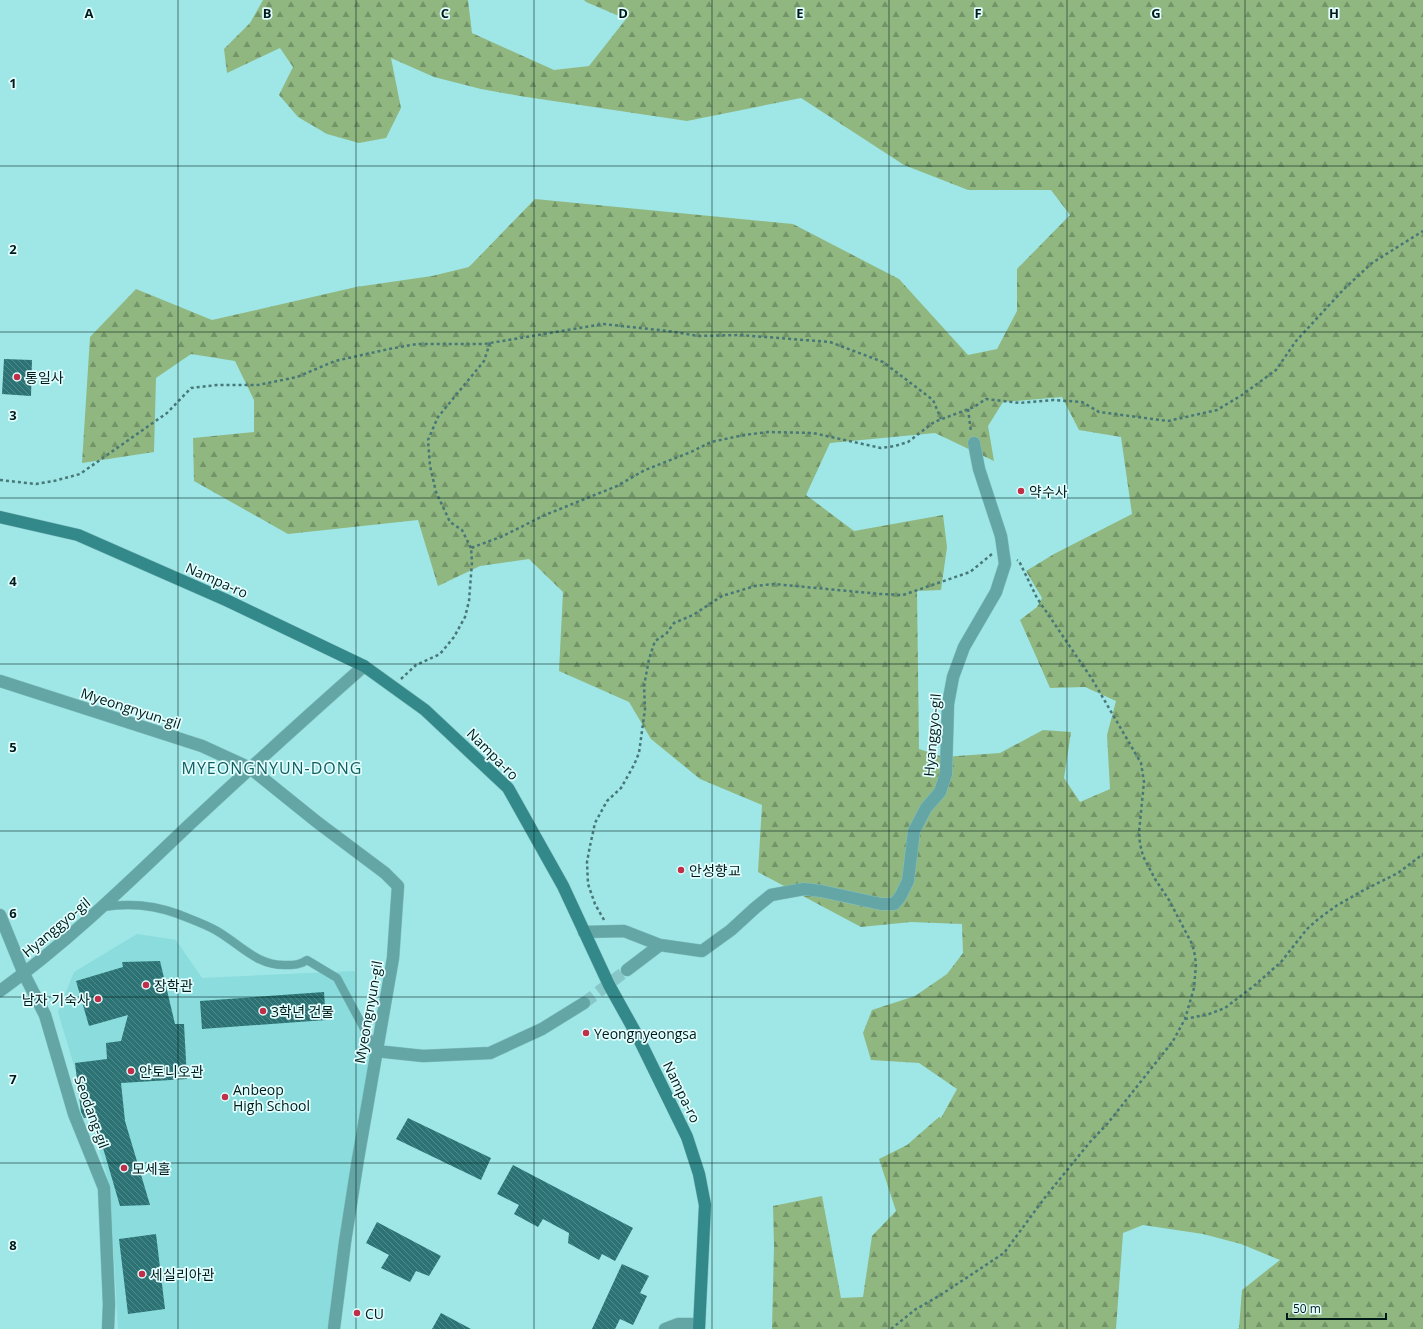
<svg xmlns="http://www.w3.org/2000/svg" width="1423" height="1329" viewBox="0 0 1423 1329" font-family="'Open Sans','Noto Sans KR',sans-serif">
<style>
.built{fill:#8adcdd}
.forest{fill:url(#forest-firs);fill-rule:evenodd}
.building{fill:url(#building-back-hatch)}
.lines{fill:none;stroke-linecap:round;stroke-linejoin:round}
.street-tunnel{stroke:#87c7c7;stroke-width:12;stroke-dasharray:12 6;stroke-linecap:butt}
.lane-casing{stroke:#82c1c1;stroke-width:9}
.street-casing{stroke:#82c1c1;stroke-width:13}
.secondary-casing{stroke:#82c1c1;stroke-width:13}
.path{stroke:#487777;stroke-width:2.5;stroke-dasharray:3 3;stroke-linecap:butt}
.lane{stroke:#64a5a6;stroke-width:8}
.street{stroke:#64a5a6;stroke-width:12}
.secondary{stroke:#33888a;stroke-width:12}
.grid{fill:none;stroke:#001a1a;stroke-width:1;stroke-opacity:0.55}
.poi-dot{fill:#c02f47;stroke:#e3fefe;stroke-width:1.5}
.labels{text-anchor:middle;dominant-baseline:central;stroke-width:3.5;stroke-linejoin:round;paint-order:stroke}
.poi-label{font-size:14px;fill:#001a1a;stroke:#e3fefe;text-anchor:start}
.street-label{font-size:14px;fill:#001a1a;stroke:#e3fefe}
.quarter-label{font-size:16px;letter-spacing:1px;fill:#0f5e60;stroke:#e3fefe}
.grid-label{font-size:13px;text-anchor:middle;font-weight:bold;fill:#001a1a;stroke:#e3fefe;stroke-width:3.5;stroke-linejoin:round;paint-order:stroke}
</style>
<defs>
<pattern id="forest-firs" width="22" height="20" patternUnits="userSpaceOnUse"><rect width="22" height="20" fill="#90b780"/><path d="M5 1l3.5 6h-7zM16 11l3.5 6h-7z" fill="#739468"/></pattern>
<pattern id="building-back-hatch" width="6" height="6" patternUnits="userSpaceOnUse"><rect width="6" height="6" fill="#2b7374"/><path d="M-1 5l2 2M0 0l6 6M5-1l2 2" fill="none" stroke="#548889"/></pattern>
</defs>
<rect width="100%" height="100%" fill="#9fe6e6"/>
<!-- built -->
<path class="built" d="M 137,934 L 176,940 L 202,978 L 355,971 L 356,1003 L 373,1050 L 329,1329 L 118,1329 L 110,1186 L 58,1012 L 74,972 Z"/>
<!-- forest -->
<path class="forest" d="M 263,0 L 468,0 L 472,33 L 554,70 L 589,66 L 626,19 L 586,2 L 584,0 L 1423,0 L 1423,1329 L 1237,1329 L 1239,1328 L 1242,1290 L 1280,1260 L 1241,1244 L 1203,1234 L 1143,1225 L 1123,1233 L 1116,1329 L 772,1329 L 774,1246 L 773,1206 L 822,1196 L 841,1298 L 863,1297 L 872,1236 L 896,1211 L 879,1159 L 907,1145 L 939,1117 L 941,1118 L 957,1089 L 919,1063 L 871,1060 L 863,1033 L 872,1010 L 915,996 L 947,974 L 963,953 L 962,924 L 911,922 L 861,927 L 758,872 L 762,805 L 700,779 L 651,739 L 629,702 L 559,671 L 563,592 L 529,559 L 480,566 L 438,586 L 418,520 L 288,534 L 194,481 L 193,438 L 254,432 L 254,400 L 235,361 L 191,354 L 156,378 L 154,452 L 82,463 L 90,337 L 136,289 L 212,320 L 356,287 L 432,276 L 469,267 L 535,199 L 793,224 L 899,279 L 968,355 L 997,349 L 1017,311 L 1017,269 L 1070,215 L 1051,190 L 968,190 L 904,165 L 801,98 L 687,121 L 520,96 L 481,89 L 434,77 L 391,58 L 401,108 L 386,138 L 359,143 L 327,134 L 298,117 L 279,95 L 293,67 L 280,48 L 227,73 L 224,49 L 250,23 ZM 1062,397 L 1079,430 L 1121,437 L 1132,514 L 1054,554 L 1026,571 L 1042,598 L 1037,607 L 1020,620 L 1050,688 L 1085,687 L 1116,701 L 1107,735 L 1110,789 L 1080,802 L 1064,778 L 1071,732 L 1043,730 L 1000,753 L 943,757 L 919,749 L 917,591 L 941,590 L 947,547 L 943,515 L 854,531 L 806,495 L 830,443 L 935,433 L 994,461 L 988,426 L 1003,402 Z"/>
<!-- building -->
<path class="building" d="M 4,359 L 32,360 L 31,396 L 2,394 Z
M 160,961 L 175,1024 L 184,1024 L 187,1079 L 121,1083 L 125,1121 L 150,1205 L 120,1206 L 94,1117 L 84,1118 L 81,1112 L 75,1063 L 107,1059 L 106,1043 L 121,1041 L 128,1015 L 89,1026 L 76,981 L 123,967 L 122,962 Z
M 324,992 L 326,1020 L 202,1029 L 200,1001 Z
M 408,1118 L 491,1158 L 481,1180 L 396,1139 Z
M 513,1165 L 633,1228 L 615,1261 L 602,1254 L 599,1260 L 568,1243 L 569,1233 L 543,1219 L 538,1227 L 514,1214 L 519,1205 L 497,1194 Z
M 377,1222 L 441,1256 L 429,1276 L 416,1271 L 410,1282 L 381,1268 L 389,1255 L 366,1243 Z
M 156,1234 L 165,1309 L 128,1314 L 119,1239 Z
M 622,1264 L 649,1276 L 640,1293 L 647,1296 L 633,1325 L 620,1319 L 615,1329 L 592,1329 Z
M 441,1313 L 471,1329 L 432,1329 Z"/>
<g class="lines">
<!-- street-tunnel -->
<path class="street-tunnel" d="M 584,1003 L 627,970"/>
<defs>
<path id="lane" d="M 103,907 C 128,903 154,905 178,914 C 190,919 205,924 217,931 C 241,945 257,966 286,965 C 294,965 300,965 307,960 L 337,978 L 376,1051"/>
<path id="street" d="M 0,681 L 202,746 L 250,768 L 317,822 L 385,873 L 398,886 L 393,958 L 358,1159 L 345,1242 L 334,1328
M 0,915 L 24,974 L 45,1015 L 74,1114 L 104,1188 L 109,1304 L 108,1329
M 584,932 L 624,931 L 660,945
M 627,970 L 660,945 L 702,951 L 731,930 L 755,908 L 771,895 L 804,889 L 821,891 L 881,904 L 894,904 L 900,897 L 908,881 L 914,831 L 926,808 L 940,792 L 946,774 L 948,704 L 953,677 L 964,647 L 996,592 L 1005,564 L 1001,536 L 979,469 L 974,443
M 0,991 C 68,942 128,883 189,825 C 247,771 305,718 364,666
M 376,1051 L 423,1056 L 490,1053 L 542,1029 L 584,1003
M 665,1329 L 678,1324 L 699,1324"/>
<path id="secondary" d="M 0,517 L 78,535 L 226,600 L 364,666 L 425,710 L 508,788 L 563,886 L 609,985 L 638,1037 L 687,1137 L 699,1174 L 705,1205 L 699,1329"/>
</defs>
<!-- lane casing -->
<use href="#lane" class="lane-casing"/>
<!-- street casing -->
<use href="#street" class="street-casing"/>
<!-- secondary casing -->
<use href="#secondary" class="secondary-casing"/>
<!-- path -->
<path class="path" d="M 968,409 L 971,432
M 0,480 L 36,484 L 54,481 L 80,474 L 167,413 L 191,388 L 217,385 L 258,385 L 297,377 L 335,361 L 389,349 L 417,344 L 484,344 L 603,324 L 668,331 L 698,336 L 740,335 L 830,342 L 883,362 L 933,400 L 941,419
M 471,548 L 462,530 L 450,522 L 436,492 L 430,466 L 428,440 L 438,417 L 484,361 L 490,343
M 401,679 L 416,665 L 440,654 L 454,637 L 465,617 L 469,601 L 472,562 L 471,548 L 503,536 L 545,515 L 617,486 L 645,470 L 691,452 L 711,442 L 744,435 L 768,432 L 813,433 L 881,448 L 895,446 L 908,442 L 934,422 L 974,407 L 986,399 L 1020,403 L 1053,400 L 1082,402 L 1099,412 L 1168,421 L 1217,410 L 1242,395 L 1276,370 L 1296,341 L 1344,289 L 1372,263 L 1423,231
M 604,920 L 595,904 L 588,884 L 587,862 L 590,846 L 595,823 L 607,801 L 621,788 L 634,765 L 639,753 L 645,709 L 644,686 L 649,659 L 655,641 L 666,634 L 674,623 L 693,615 L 722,596 L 755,586 L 774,584 L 880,594 L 903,595 L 970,572 L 992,554
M 1185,1019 L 1209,1014 L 1225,1008 L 1255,985 L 1281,962 L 1307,929 L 1317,920 L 1336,906 L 1364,890 L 1398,873 L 1423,854
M 891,1329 L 916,1309 L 939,1296 L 1004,1253 L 1046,1196 L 1090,1142 L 1108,1123 L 1173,1041 L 1185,1019 L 1194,988 L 1196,964 L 1194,950 L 1191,942 L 1169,900 L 1155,879 L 1143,856 L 1140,844 L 1139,832 L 1144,782 L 1141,763 L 1092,679 L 1037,598 L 1019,561 L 1017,560"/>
<!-- lane -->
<use href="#lane" class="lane"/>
<!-- street -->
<use href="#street" class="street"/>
<!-- secondary -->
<use href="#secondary" class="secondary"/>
</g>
<!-- grid -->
<path class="grid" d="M 178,0 L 178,1329M 356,0 L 356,1329M 534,0 L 534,1329M 712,0 L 712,1329M 889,0 L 889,1329M 1067,0 L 1067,1329M 1245,0 L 1245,1329M 0,166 L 1423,166M 0,332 L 1423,332M 0,498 L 1423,498M 0,664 L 1423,664M 0,831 L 1423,831M 0,997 L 1423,997M 0,1163 L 1423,1163"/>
<!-- markers -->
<g class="poi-dot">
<circle cx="17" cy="377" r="4"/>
<circle cx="1021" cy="491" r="4"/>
<circle cx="681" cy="870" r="4"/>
<circle cx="146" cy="985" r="4"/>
<circle cx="98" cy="999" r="4"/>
<circle cx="263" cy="1011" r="4"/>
<circle cx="586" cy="1033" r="4"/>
<circle cx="131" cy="1071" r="4"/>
<circle cx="225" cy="1097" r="4"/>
<circle cx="124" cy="1168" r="4"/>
<circle cx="142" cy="1274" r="4"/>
<circle cx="357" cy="1313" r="4"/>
</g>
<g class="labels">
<!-- poi labels -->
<g class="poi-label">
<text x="25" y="377">통일사</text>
<text x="1029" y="491">약수사</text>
<text x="689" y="870">안성향교</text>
<text x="154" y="985">장학관</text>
<text x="90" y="999" text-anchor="end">남자 기숙사</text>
<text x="271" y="1011">3학년 건물</text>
<text x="594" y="1033">Yeongnyeongsa</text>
<text x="139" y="1071">안토니오관</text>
<text x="233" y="1089">Anbeop<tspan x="233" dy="16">High School</tspan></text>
<text x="132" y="1168">모세홀</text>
<text x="150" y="1274">세실리아관</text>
<text x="365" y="1313">CU</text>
</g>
<!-- street labels -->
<g class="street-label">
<text transform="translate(217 580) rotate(24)">Nampa-ro</text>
<text transform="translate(131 708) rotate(18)">Myeongnyun-gil</text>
<text transform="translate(932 735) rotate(-85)">Hyanggyo-gil</text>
<text transform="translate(493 754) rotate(45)">Nampa-ro</text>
<text transform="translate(56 927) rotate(-40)">Hyanggyo-gil</text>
<text transform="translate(368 1012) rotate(-80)">Myeongnyun-gil</text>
<text transform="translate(682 1092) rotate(64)">Nampa-ro</text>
<text transform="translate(92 1112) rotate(70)">Seodang-gil</text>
</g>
<!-- quarter labels -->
<g class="quarter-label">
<text x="272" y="768">MYEONGNYUN-DONG</text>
</g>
</g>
<g class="grid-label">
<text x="89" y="18">A</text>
<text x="267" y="18">B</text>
<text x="445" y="18">C</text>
<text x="623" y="18">D</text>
<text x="800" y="18">E</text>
<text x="978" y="18">F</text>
<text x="1156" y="18">G</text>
<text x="1334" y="18">H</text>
<text x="13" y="88">1</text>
<text x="13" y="254">2</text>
<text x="13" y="420">3</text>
<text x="13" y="586">4</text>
<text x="13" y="752">5</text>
<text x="13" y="918">6</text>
<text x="13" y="1084">7</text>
<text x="13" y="1250">8</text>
</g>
<!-- scale -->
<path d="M1287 1313v6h99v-6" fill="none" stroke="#001a1a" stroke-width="2"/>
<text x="1293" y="1313" font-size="12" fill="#001a1a" stroke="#e3fefe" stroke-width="3" paint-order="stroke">50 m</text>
</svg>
